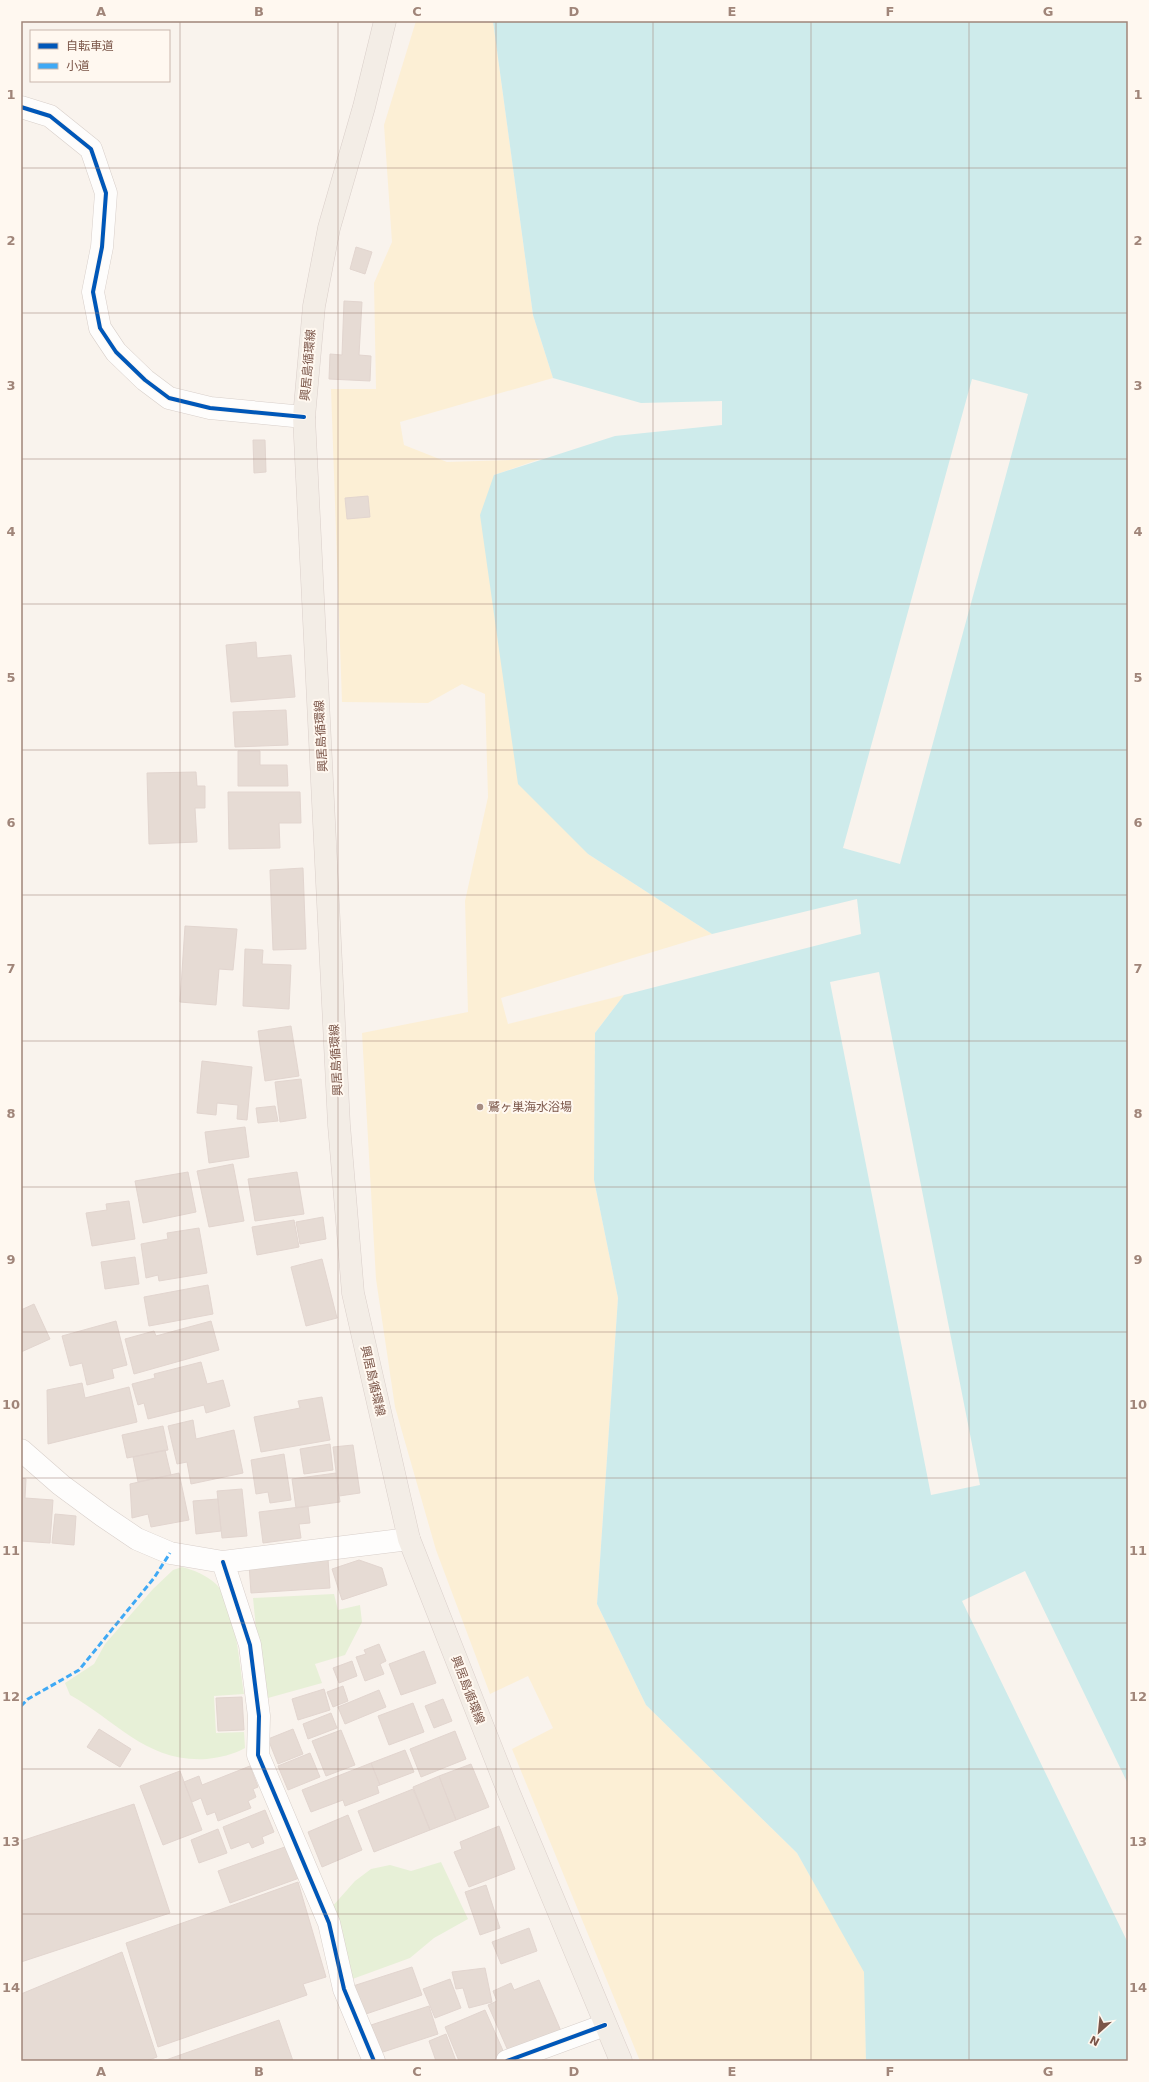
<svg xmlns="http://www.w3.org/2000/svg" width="1149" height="2082" viewBox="0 0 1149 2082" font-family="'DejaVu Sans','Noto Sans JP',sans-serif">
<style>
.green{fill:#e7f0d7}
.sand{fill:#fcefd5}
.water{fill:#ceebeb}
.pier{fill:#f9f3ed}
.building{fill:#e6dbd4;stroke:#e2d5cf}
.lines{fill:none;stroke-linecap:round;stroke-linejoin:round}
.minor-casing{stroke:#d8cfca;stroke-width:23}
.major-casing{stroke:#dacfca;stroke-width:23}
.minor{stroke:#fefdfc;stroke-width:22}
.major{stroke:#f3ede6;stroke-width:22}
.quiet{stroke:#3fa9f5;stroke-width:3;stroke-dasharray:6 3;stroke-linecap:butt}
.cycleway-casing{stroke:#fff8f0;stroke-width:6}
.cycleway{stroke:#0057b8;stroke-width:4}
.grid{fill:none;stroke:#a08579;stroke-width:1;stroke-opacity:0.55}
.poi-dot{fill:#a78d82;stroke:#fff8f0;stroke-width:1.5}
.labels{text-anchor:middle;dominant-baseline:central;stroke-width:4;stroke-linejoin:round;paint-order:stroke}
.street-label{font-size:12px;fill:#7b5649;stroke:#fff8f0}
.poi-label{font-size:12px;fill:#7b5649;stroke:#fff8f0;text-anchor:start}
.neatline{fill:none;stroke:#a08579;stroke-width:1.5}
.grid-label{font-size:13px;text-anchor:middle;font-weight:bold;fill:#a08579}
</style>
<rect width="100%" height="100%" fill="#f9f3ed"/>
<!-- green -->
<path class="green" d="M 182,1567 C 194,1570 206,1575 216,1584 C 235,1601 240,1668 244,1694 L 214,1696 L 216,1733 L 244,1732 L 245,1748 C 232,1755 221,1757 207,1759 C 147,1763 117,1721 70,1695 L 65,1683 L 94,1664 L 105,1644 L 153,1589 L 173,1570 Z
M 334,1594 L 338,1610 L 360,1605 L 362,1622 L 345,1655 L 315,1664 L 322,1683 L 268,1698 L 258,1649 L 253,1598 Z
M 441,1862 L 468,1919 L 434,1938 L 410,1958 L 347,1981 L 331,1908 L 355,1881 L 371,1869 L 390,1865 L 411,1871 Z"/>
<!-- sand -->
<path class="sand" d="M 416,21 L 493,21 L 533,315 L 553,378 L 400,422 L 404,445 L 447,462 L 540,459 L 494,475 L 588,854 L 712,934 L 501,998 L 508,1024 L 624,995 L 595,1033 L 594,1180 L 618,1298 L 597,1604 L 646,1705 L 797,1853 L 865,1972 L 866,2061 L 640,2061 L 512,1749 L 553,1728 L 528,1676 L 490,1694 L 436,1550 L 395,1407 L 376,1279 L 362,1033 L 468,1012 L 465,901 L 488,797 L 485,694 L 462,684 L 428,703 L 342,702 L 331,389 L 376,389 L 374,283 L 392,242 L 384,125 Z"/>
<!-- water -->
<path class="water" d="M 493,21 L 1128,21 L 1128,2061 L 866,2061 L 864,1972 L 797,1853 L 646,1705 L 597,1604 L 618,1298 L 594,1180 L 595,1033 L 624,995 L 861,934 L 857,899 L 712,934 L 588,854 L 518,784 L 480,515 L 494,475 L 615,436 L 722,425 L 722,401 L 641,403 L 553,378 L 533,315 Z"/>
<!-- pier -->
<path class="pier" d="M 972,379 L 1028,394 L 900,864 L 843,848 Z
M 879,972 L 980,1485 L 931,1495 L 830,982 Z
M 1025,1571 L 1128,1784 L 1128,1943 L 962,1601 Z"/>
<!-- building -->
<path class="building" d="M 356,247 L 372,252 L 365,274 L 350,269 Z
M 344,301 L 362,302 L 359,355 L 371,356 L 370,381 L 329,379 L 330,354 L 342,355 Z
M 253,440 L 265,440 L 266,472 L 254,473 Z
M 368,496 L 370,517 L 347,519 L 345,498 Z
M 256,642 L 257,658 L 291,655 L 295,697 L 231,702 L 226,645 Z
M 286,710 L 288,745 L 235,747 L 233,712 Z
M 238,751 L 260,751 L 260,765 L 287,765 L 288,786 L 238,786 Z
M 196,772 L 197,786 L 205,786 L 205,808 L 195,808 L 197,842 L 149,844 L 147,773 Z
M 228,792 L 300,792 L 301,823 L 279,823 L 280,848 L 229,849 Z
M 303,868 L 306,949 L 273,950 L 270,870 Z
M 185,926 L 237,929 L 233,970 L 219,969 L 216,1005 L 180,1002 Z
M 245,949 L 263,950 L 262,964 L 291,965 L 289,1009 L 243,1006 Z
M 291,1026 L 299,1076 L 265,1081 L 258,1031 Z
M 202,1061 L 252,1067 L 247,1120 L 237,1119 L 238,1105 L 217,1103 L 216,1115 L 197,1113 Z
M 301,1079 L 306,1118 L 280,1122 L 275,1082 Z
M 275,1106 L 278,1121 L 258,1123 L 256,1108 Z
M 245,1127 L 249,1157 L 209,1163 L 205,1132 Z
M 233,1164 L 244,1221 L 209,1227 L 197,1171 Z
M 188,1172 L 196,1212 L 143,1223 L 135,1181 Z
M 297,1172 L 304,1214 L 255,1221 L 248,1179 Z
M 129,1201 L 135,1239 L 92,1246 L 86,1213 L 107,1210 L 106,1204 Z
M 323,1217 L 326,1239 L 300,1244 L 296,1222 Z
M 294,1220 L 299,1247 L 257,1255 L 252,1227 Z
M 199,1228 L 207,1273 L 159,1281 L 158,1275 L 146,1278 L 141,1244 L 168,1239 L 167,1233 Z
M 135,1257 L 139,1284 L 105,1289 L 101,1262 Z
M 322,1259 L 337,1318 L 306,1326 L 291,1267 Z
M 208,1285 L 213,1314 L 149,1326 L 144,1297 Z
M 34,1304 L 50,1339 L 21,1352 L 21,1310 Z
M 116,1321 L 127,1365 L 112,1369 L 114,1378 L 87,1385 L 82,1363 L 70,1366 L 62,1336 Z
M 211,1321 L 219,1350 L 134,1374 L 125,1339 L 154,1331 L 156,1336 Z
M 201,1362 L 207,1384 L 223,1380 L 230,1406 L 206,1413 L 204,1405 L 148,1419 L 144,1403 L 138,1405 L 132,1384 L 155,1378 L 154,1374 Z
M 82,1383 L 85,1398 L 129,1387 L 137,1422 L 48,1444 L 47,1390 Z
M 322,1397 L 330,1440 L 261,1452 L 254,1417 L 300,1408 L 298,1401 Z
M 193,1420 L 196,1439 L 234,1430 L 243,1473 L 191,1484 L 187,1462 L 177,1464 L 168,1426 Z
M 163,1426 L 168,1450 L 127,1458 L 122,1435 Z
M 330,1444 L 333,1470 L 304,1474 L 300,1449 Z
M 353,1445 L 360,1493 L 339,1496 L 333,1447 Z
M 165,1450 L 171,1475 L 138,1482 L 133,1457 Z
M 284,1454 L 291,1500 L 270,1503 L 268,1492 L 256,1494 L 251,1460 Z
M 179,1473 L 189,1520 L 151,1527 L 148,1514 L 132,1518 L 130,1484 Z
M 336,1473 L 340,1502 L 296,1508 L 292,1479 Z
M 21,1478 L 26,1479 L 25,1498 L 53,1500 L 50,1543 L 21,1541 Z
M 242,1489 L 247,1536 L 222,1538 L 217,1491 Z
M 218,1499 L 221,1531 L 196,1534 L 193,1501 Z
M 308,1506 L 310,1523 L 299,1524 L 301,1538 L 263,1543 L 259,1512 Z
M 55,1514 L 76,1516 L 74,1545 L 52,1543 Z
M 328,1559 L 330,1588 L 251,1593 L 249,1564 Z
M 359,1560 L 382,1568 L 387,1585 L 342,1600 L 332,1569 Z
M 379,1644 L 386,1661 L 380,1664 L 384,1674 L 365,1681 L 356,1657 L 366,1654 L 364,1650 Z
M 424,1651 L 436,1683 L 401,1695 L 389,1664 Z
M 352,1661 L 357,1676 L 339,1683 L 333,1668 Z
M 343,1686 L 348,1701 L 333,1707 L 327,1692 Z
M 324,1689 L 330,1710 L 298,1720 L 292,1699 Z
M 379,1690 L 386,1707 L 345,1724 L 338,1707 Z
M 242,1697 L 244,1730 L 218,1731 L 216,1698 Z
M 443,1699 L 452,1721 L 434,1728 L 425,1706 Z
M 413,1703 L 424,1732 L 389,1745 L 378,1716 Z
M 331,1713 L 337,1728 L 308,1739 L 303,1724 Z
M 99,1729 L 131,1749 L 120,1767 L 87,1747 Z
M 293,1729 L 303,1754 L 278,1764 L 268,1739 Z
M 341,1730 L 355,1765 L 326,1776 L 312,1741 Z
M 455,1731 L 466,1759 L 421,1777 L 410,1749 Z
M 405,1750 L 414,1772 L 380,1785 L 371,1763 Z
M 310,1753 L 320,1777 L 288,1790 L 278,1766 Z
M 371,1763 L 380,1785 L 377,1786 L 379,1793 L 345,1806 L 343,1800 L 311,1812 L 302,1790 Z
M 471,1764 L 489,1807 L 456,1820 L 439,1776 Z
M 250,1766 L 258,1787 L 253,1789 L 256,1797 L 248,1801 L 251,1808 L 218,1821 L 215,1812 L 207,1815 L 201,1798 L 192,1802 L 184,1782 L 199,1776 L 202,1785 Z
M 180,1771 L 202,1830 L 163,1845 L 140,1786 Z
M 439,1776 L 456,1820 L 430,1830 L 413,1787 Z
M 413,1789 L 430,1830 L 374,1852 L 358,1811 Z
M 134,1804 L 170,1913 L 21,1962 L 21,1841 Z
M 265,1810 L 274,1832 L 262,1837 L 264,1843 L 252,1848 L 249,1842 L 231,1849 L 223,1827 Z
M 348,1815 L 362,1850 L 322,1867 L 308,1832 Z
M 499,1826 L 515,1869 L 469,1887 L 454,1852 L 462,1849 L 460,1842 Z
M 218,1829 L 227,1853 L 199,1863 L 191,1840 Z
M 293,1844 L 305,1876 L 230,1903 L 218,1871 Z
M 298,1882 L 326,1977 L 303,1984 L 307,1995 L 158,2047 L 126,1943 Z
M 486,1885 L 500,1928 L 480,1935 L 465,1892 Z
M 529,1928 L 537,1951 L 501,1964 L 492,1942 Z
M 122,1952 L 157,2057 L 146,2061 L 21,2061 L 21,1994 Z
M 412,1967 L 422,1995 L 363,2015 L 353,1986 Z
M 485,1968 L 492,2002 L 469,2008 L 463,1988 L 456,1989 L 452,1972 Z
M 450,1979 L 461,2008 L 435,2018 L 423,1989 Z
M 539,1980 L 561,2031 L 509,2053 L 488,2005 L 497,2001 L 493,1991 L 511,1983 L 514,1990 Z
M 429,2006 L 438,2034 L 380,2053 L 371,2025 Z
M 485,2010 L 505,2055 L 491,2061 L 459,2061 L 445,2027 Z
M 279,2020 L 293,2061 L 163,2061 Z
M 446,2034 L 456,2061 L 436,2061 L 429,2041 Z"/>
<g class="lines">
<defs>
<path id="minor" d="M 21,107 L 50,116 L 91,149 L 106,193 L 102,247 L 93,292 L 100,328 L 116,352 L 145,380 L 169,398 L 210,408 L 304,417
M 21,1450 L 61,1485 L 103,1516 L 137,1539 L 170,1553 L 223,1562 L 409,1539
M 223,1562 L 250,1645 L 259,1716 L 258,1755 L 329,1923 L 344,1989 L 374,2061
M 507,2061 L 605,2025"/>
<path id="major" d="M 385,21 L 364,107 L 329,228 L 314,306 L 304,417 L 339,1125 L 353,1293 L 409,1539 L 509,1793 L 621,2061"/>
</defs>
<!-- minor casing -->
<use href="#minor" class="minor-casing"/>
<!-- major casing -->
<use href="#major" class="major-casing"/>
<!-- minor -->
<use href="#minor" class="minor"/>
<!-- major -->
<use href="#major" class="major"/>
<!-- quiet -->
<path class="quiet" d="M 21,1706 L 28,1699 L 79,1670 L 154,1578 L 170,1553"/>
<defs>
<path id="cycleway" d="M 21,107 L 50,116 L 91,149 L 106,193 L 102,247 L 93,292 L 100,328 L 116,352 L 145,380 L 169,398 L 210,408 L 304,417
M 223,1562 L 250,1645 L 259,1716 L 258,1755 L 329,1923 L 344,1989 L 374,2061
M 507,2061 L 605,2025"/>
</defs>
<!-- cycleway casing -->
<use href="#cycleway" class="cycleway-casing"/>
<!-- cycleway -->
<use href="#cycleway" class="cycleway"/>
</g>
<!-- grid -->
<path class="grid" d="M 180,21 L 180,2061M 338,21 L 338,2061M 496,21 L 496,2061M 653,21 L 653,2061M 811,21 L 811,2061M 969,21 L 969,2061M 21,168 L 1128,168M 21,313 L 1128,313M 21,459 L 1128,459M 21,604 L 1128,604M 21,750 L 1128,750M 21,895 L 1128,895M 21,1041 L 1128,1041M 21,1187 L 1128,1187M 21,1332 L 1128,1332M 21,1478 L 1128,1478M 21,1623 L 1128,1623M 21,1769 L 1128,1769M 21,1914 L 1128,1914"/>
<!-- markers -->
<circle class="poi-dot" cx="480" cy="1107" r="4"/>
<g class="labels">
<!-- street labels -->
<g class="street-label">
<text transform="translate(308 365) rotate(-85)">興居島循環線</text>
<text transform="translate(321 736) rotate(-93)">興居島循環線</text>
<text transform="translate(336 1060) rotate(-93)">興居島循環線</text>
<text transform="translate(373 1381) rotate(77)">興居島循環線</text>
<text transform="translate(468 1690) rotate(69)">興居島循環線</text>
</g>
<!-- poi labels -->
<g class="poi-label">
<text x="488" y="1107">鷲ヶ巣海水浴場</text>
</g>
</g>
<!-- border -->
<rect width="1149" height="2082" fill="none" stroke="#fff8f0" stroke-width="44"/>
<!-- legend -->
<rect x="30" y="30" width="140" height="52" fill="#fff8f0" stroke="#cab7ad"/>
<rect x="38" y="43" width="20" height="6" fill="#0057b8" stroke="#cab7ad"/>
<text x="66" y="50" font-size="12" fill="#7b5649">自転車道</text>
<rect x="38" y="63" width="20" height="6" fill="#3fa9f5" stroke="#cab7ad"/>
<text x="66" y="70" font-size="12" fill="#7b5649">小道</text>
<!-- north arrow -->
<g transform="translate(1099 2032) rotate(207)" stroke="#fff8f0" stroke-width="3" paint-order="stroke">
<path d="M0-3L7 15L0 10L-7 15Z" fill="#7b5649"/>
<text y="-6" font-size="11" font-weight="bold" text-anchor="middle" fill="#7b5649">N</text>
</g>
<rect x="22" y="22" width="1105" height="2038" class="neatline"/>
<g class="grid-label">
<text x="101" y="16">A</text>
<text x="259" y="16">B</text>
<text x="417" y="16">C</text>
<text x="574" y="16">D</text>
<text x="732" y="16">E</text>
<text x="890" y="16">F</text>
<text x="1048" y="16">G</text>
<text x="11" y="99">1</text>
<text x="1138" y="99">1</text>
<text x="11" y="245">2</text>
<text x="1138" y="245">2</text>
<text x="11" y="390">3</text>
<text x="1138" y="390">3</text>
<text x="11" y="536">4</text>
<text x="1138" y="536">4</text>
<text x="11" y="682">5</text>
<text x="1138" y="682">5</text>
<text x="11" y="827">6</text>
<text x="1138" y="827">6</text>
<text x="11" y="973">7</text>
<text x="1138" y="973">7</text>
<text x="11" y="1118">8</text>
<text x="1138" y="1118">8</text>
<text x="11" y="1264">9</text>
<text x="1138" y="1264">9</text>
<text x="11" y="1409">10</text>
<text x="1138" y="1409">10</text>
<text x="11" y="1555">11</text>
<text x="1138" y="1555">11</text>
<text x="11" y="1701">12</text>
<text x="1138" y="1701">12</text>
<text x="11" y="1846">13</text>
<text x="1138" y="1846">13</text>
<text x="11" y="1992">14</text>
<text x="1138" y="1992">14</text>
<text x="101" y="2076">A</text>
<text x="259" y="2076">B</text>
<text x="417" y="2076">C</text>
<text x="574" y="2076">D</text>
<text x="732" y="2076">E</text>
<text x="890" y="2076">F</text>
<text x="1048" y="2076">G</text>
</g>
</svg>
